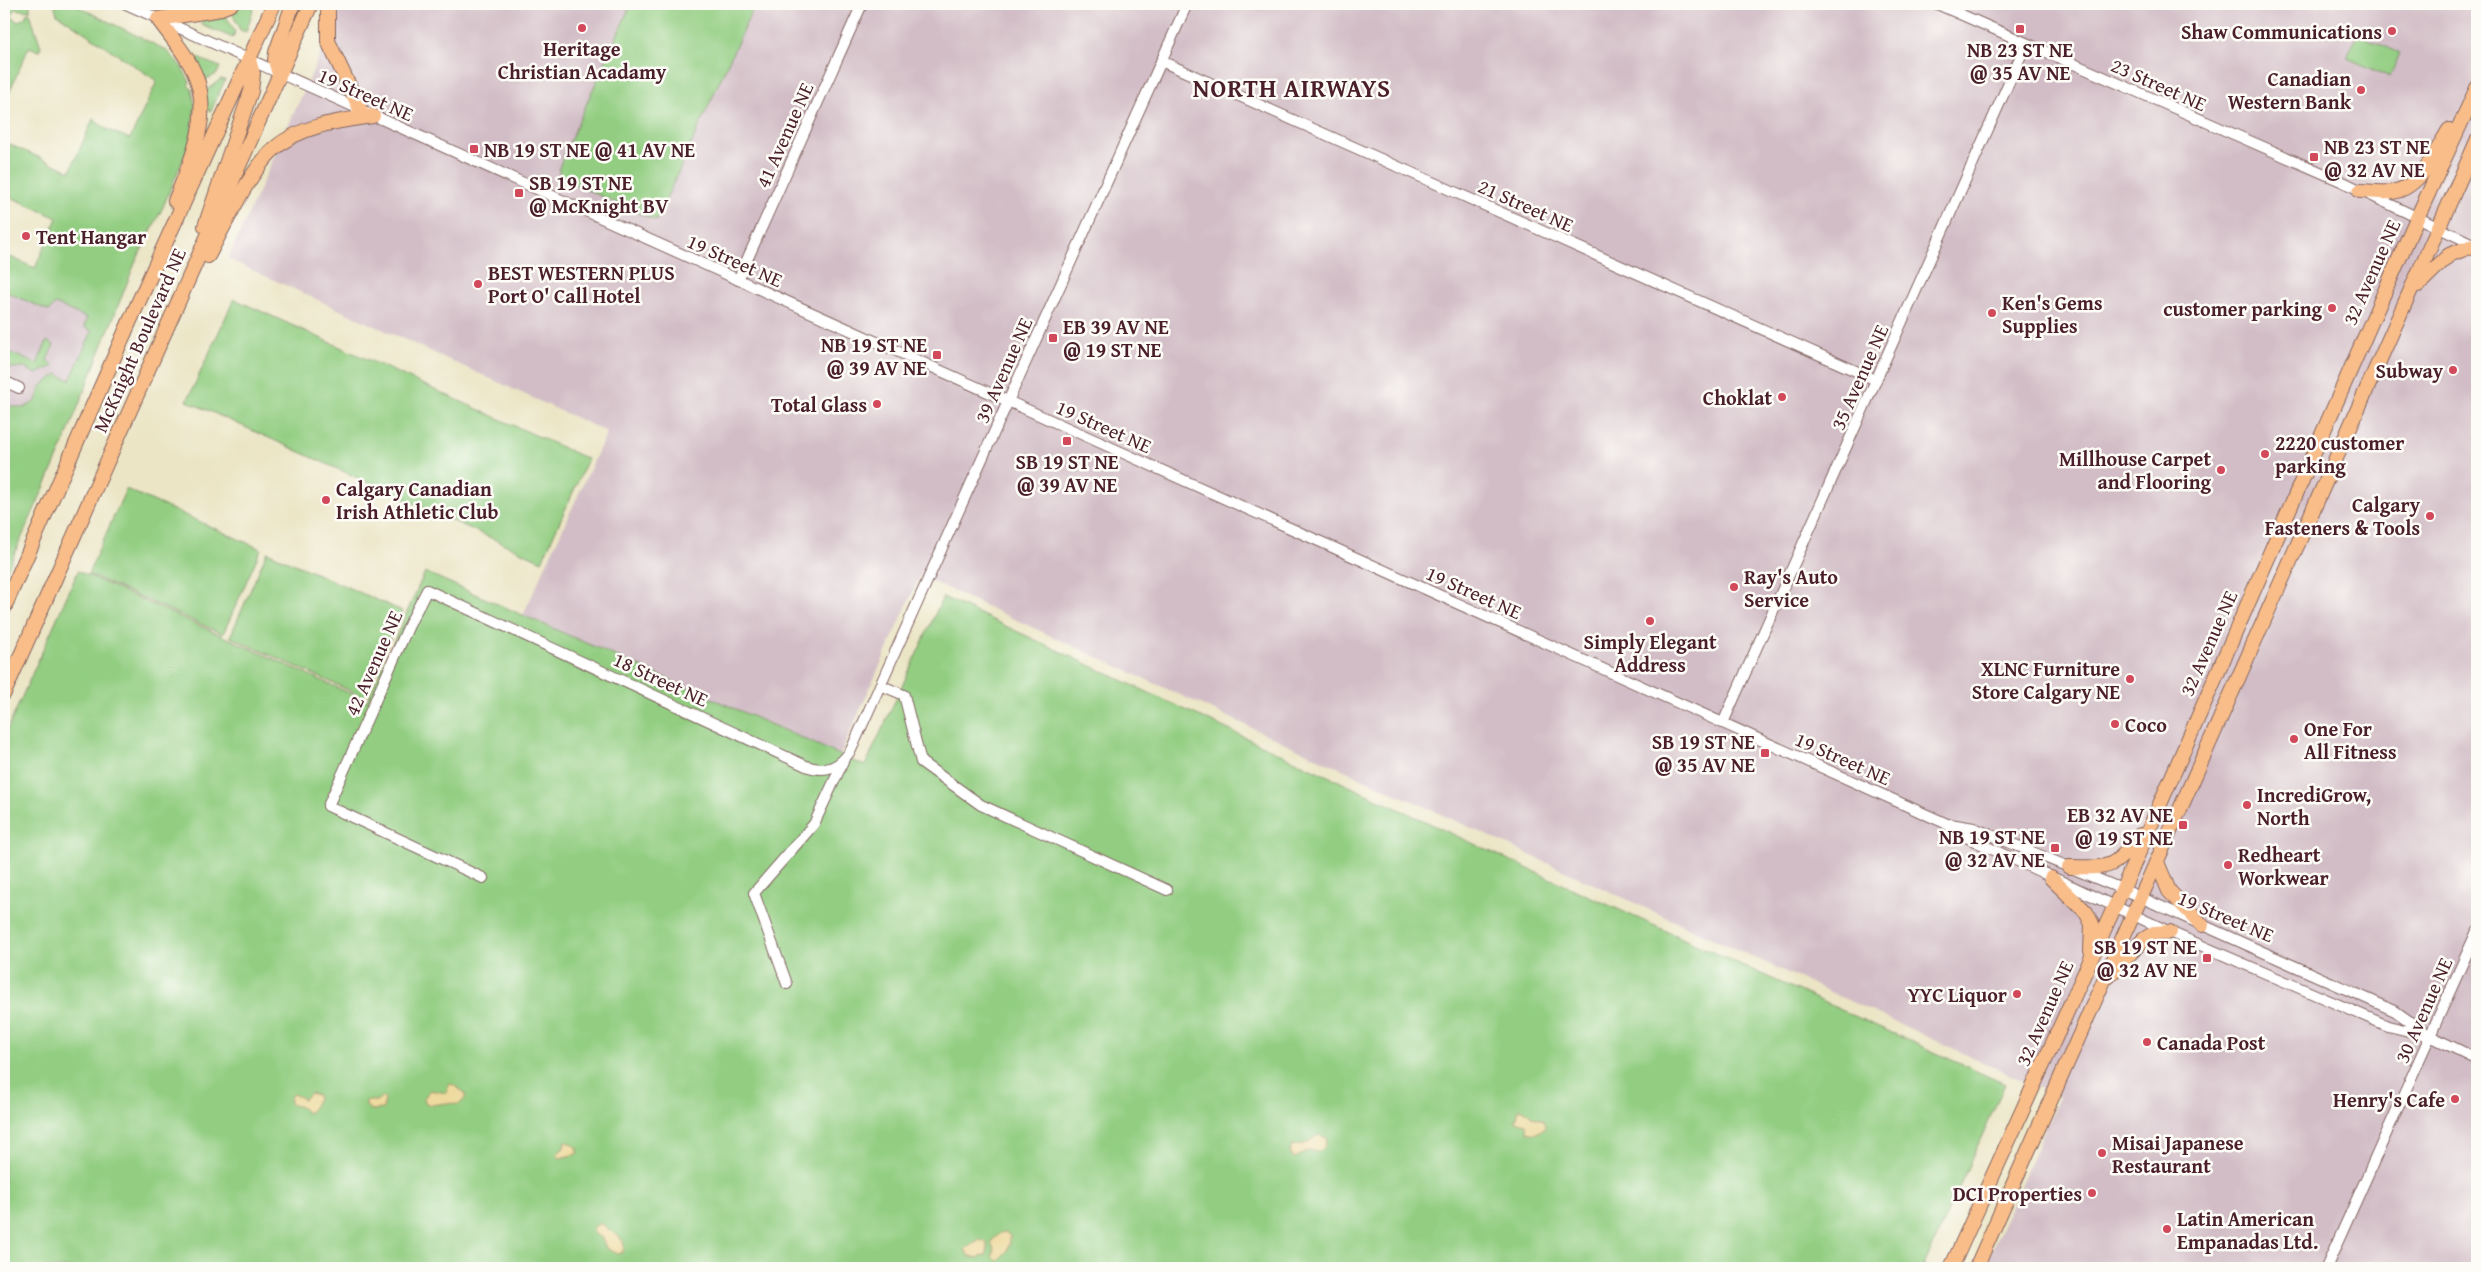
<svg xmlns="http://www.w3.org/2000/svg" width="2481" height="1272" viewBox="0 0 2481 1272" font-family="'Gentium Book Plus',serif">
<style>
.industrial{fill:#d2bdc6}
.green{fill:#92cd81;stroke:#6e7656}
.sand{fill:#eeda9e;stroke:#9c7c64}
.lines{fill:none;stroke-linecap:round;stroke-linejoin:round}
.minor-casing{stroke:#826461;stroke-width:12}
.major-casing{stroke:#826461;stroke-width:16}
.minor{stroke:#fff;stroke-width:10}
.major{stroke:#f8bd89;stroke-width:14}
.poi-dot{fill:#d1495b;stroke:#fdfcf7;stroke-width:2}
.labels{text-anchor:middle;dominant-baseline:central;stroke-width:5;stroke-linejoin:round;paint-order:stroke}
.poi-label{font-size:20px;font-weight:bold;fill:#4a1f2b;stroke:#fdfcf7;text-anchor:end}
.street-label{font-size:20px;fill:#4a1f2b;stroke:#fdfcf7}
.district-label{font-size:25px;font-weight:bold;letter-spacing:1px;fill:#4a1f2b;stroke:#fdfcf7}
</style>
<rect width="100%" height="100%" fill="#fdfcf7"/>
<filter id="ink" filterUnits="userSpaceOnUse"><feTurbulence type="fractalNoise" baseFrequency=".02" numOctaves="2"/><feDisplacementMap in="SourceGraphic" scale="10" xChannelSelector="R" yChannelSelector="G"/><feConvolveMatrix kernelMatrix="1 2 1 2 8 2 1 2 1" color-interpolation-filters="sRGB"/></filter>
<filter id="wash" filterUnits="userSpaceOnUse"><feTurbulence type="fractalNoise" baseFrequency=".0096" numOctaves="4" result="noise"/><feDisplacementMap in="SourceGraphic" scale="20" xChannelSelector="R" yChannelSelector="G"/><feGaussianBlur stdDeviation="1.12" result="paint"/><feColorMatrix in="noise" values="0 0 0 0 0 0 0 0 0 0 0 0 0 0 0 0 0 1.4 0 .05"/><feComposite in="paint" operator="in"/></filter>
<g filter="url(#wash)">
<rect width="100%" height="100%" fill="#ebe5c5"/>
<!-- industrial -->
<path class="industrial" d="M 343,4 L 2477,4 L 2477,1268 L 1984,1268 L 2059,1097 L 920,576 L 840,755 L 523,615 L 607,432 L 228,259 Z
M 4,271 L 107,318 L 78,384 L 57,374 L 41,386 L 36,401 L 24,408 L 9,406 L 4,401 Z"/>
<!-- green -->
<path class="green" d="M 4,4 L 30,4 L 30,11 L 15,9 L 13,14 L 7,15 Z
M 54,4 L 73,4 L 166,50 L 181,66 L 190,82 L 188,85 L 192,89 L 195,105 L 190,143 L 163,207 L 135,263 L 61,450 L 4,577 L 4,401 L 10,406 L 24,408 L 36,401 L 41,386 L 57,374 L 70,380 L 92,331 L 84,327 L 87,318 L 55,304 L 49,311 L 4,291 L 4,254 L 35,268 L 57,218 L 4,194 L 4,142 L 70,171 L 93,119 L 106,129 L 130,139 L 157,81 L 57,14 Z
M 244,4 L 255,4 L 246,32 L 240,30 L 232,13 Z
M 631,4 L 755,4 L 656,221 L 559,177 L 559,168 L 565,152 Z
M 30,13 L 41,47 L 39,51 L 29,47 L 4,104 L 4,38 L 9,30 L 8,19 L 13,17 L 17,22 L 26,17 L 26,14 Z
M 225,14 L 235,32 L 233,38 L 202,25 L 203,19 Z
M 2357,34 L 2400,53 L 2390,77 L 2347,58 Z
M 197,58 L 220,67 L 217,74 L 203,81 L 194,62 Z
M 221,79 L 225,80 L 211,111 L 207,110 L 205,91 Z
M 234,299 L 588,459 L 542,561 L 187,401 Z
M 47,341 L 54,345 L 47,360 L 54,366 L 36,374 L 23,367 L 4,369 L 4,350 L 37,364 Z
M 126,489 L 261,549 L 223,634 L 88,574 Z
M 267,552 L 402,611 L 364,697 L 230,637 Z
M 78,571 L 367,701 L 425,572 L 865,766 L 943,597 L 1487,850 L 2005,1084 L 1923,1268 L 4,1268 L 4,737 Z"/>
<!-- sand -->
<path class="sand" d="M 452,1084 L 465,1093 L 465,1098 C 458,1108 457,1103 447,1103 C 443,1103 435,1105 430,1105 L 425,1102 L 424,1098 L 430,1090 L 446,1093 L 449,1085 Z
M 310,1093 L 317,1095 L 318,1099 L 311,1111 L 307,1113 L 301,1107 L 290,1104 L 290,1097 L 293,1094 L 304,1099 Z
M 382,1097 L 385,1099 L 383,1109 L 371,1110 L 366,1106 L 366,1101 L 376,1101 Z
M 1519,1109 L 1523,1109 L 1533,1117 L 1544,1121 L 1545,1128 L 1535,1134 L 1528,1132 L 1526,1124 L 1516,1121 Z
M 1318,1135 L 1327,1138 L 1325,1146 L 1320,1151 L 1308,1151 L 1295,1158 L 1289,1154 L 1292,1146 L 1307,1143 Z
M 565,1141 L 578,1148 L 577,1154 L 559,1158 L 557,1154 L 564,1148 Z
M 598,1224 L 602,1224 L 622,1240 L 624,1244 L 623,1252 L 618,1254 L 606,1248 L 602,1238 L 593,1233 L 593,1228 Z
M 1005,1232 L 1010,1236 C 1011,1244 1005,1258 997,1261 L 992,1256 L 994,1249 L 991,1242 L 1000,1233 Z
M 980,1240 L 986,1242 L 988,1249 L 986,1255 L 977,1258 L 968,1256 L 965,1249 Z"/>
</g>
<g filter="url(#ink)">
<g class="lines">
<defs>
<path id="minor" d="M 126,4 L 1945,823 L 1968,838 L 2170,932 L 2388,1026 L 2430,1036
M 1937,4 L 2343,182 L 2477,246
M 1161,61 L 1876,380
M 738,280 L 862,4
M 4,381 L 19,388
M 880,685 L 904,695 L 921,762 L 981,805 L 1167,890
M 1723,723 L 2026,44
M 1950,824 L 1974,828 L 2122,889 L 2395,1011 L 2430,1036 L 2477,1059
M 483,878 L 328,806 L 410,623 L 427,590 L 806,766 C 826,773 839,768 851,750 L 1187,4
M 787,984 L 754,893 L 814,824 L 843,762
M 2326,1268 L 2477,931"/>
<path id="major" d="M 328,4 L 328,41 L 360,109
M 279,74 L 275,60 L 276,52 L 293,4
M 2360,191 C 2370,191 2382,193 2392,192 C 2421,188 2435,152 2449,130
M 175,201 C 190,163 212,118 196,77 C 188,56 171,37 158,19 L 216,10 L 231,4
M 205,226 L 251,91 L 253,74 L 249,60
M 208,256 C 225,225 249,171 275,148 C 302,125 340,121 373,116
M 2418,285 L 2449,255 L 2475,245
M 4,608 L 129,323 L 274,4
M 4,693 L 311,4
M 2157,862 L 2169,891 L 2202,925
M 2069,867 C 2112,868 2113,869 2140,835
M 2051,878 L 2086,912 L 2092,924 L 2091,951
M 2108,977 L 2143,940 L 2154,933 L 2170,932
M 1951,1268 L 2128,877 L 2417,218 L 2477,88
M 1976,1268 L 2477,141"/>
</defs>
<!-- minor casing -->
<use href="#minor" class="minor-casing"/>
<!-- major casing -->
<use href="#major" class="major-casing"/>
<!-- minor -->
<use href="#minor" class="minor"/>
<!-- major -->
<use href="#major" class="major"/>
</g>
</g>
<!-- markers -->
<g class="poi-dot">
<circle cx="582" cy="28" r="5"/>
<rect x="2015" y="24" width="10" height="10" rx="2.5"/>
<circle cx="2392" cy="31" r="5"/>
<circle cx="2361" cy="90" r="5"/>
<rect x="469" y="144" width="10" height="10" rx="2.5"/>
<rect x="2309" y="152" width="10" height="10" rx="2.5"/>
<rect x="514" y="188" width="10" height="10" rx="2.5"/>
<circle cx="26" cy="236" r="5"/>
<circle cx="478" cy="284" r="5"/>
<circle cx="2332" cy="308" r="5"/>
<circle cx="1992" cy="313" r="5"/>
<rect x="1048" y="333" width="10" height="10" rx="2.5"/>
<rect x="932" y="350" width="10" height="10" rx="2.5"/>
<circle cx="2453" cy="370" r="5"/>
<circle cx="1782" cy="397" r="5"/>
<circle cx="877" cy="404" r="5"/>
<rect x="1062" y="436" width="10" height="10" rx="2.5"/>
<circle cx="2265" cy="454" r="5"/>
<circle cx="2221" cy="470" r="5"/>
<circle cx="326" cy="500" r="5"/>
<circle cx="2430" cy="516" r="5"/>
<circle cx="1734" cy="587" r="5"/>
<circle cx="1650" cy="621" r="5"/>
<circle cx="2130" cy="679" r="5"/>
<circle cx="2115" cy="724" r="5"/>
<circle cx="2294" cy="739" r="5"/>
<rect x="1760" y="748" width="10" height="10" rx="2.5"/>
<circle cx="2247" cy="805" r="5"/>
<rect x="2178" y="820" width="10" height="10" rx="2.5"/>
<rect x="2050" y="843" width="10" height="10" rx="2.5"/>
<circle cx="2228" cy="865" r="5"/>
<rect x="2202" y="953" width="10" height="10" rx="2.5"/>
<circle cx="2017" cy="994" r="5"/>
<circle cx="2147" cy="1042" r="5"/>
<circle cx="2455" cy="1099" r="5"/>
<circle cx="2102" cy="1153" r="5"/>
<circle cx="2092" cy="1193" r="5"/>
<circle cx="2167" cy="1229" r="5"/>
</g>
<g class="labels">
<!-- poi labels -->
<g class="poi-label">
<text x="2382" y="31">Shaw Communications</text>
<text x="582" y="48" text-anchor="middle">Heritage<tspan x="582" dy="23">Christian Acadamy</tspan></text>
<text x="2020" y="49" text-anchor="middle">NB 23 ST NE<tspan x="2020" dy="23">@ 35 AV NE</tspan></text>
<text x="2351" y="78">Canadian<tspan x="2351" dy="23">Western Bank</tspan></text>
<text x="2324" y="146" text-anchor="start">NB 23 ST NE<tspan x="2324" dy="23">@ 32 AV NE</tspan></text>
<text x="484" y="149" text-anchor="start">NB 19 ST NE @ 41 AV NE</text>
<text x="529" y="182" text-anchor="start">SB 19 ST NE<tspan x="529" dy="23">@ McKnight BV</tspan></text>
<text x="36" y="236" text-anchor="start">Tent Hangar</text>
<text x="488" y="272" text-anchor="start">BEST WESTERN PLUS<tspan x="488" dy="23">Port O' Call Hotel</tspan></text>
<text x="2002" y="302" text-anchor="start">Ken's Gems<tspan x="2002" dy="23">Supplies</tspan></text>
<text x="2322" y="308">customer parking</text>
<text x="1063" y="326" text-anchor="start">EB 39 AV NE<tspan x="1063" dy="23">@ 19 ST NE</tspan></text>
<text x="927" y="344">NB 19 ST NE<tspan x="927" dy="23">@ 39 AV NE</tspan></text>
<text x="2443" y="370">Subway</text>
<text x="1772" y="397">Choklat</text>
<text x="867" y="404">Total Glass</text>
<text x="2275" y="442" text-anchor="start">2220 customer<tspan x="2275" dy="23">parking</tspan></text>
<text x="2211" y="458">Millhouse Carpet<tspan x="2211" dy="23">and Flooring</tspan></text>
<text x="1067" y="461" text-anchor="middle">SB 19 ST NE<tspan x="1067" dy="23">@ 39 AV NE</tspan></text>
<text x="336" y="488" text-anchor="start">Calgary Canadian<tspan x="336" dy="23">Irish Athletic Club</tspan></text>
<text x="2420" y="504">Calgary<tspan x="2420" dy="23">Fasteners &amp; Tools</tspan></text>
<text x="1744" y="576" text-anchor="start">Ray's Auto<tspan x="1744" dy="23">Service</tspan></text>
<text x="1650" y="641" text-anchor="middle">Simply Elegant<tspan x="1650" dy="23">Address</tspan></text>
<text x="2120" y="668">XLNC Furniture<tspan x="2120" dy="23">Store Calgary NE</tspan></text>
<text x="2125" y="724" text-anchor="start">Coco</text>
<text x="2304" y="728" text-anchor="start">One For<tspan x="2304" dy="23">All Fitness</tspan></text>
<text x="1755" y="741">SB 19 ST NE<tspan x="1755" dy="23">@ 35 AV NE</tspan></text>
<text x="2257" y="794" text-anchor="start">IncrediGrow,<tspan x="2257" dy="23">North</tspan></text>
<text x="2173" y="814">EB 32 AV NE<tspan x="2173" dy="23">@ 19 ST NE</tspan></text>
<text x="2045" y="836">NB 19 ST NE<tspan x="2045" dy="23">@ 32 AV NE</tspan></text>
<text x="2238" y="854" text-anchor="start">Redheart<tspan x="2238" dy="23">Workwear</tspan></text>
<text x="2197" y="946">SB 19 ST NE<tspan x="2197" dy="23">@ 32 AV NE</tspan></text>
<text x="2007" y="994">YYC Liquor</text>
<text x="2157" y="1042" text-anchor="start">Canada Post</text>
<text x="2445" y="1099">Henry's Cafe</text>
<text x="2112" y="1142" text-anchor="start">Misai Japanese<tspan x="2112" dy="23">Restaurant</tspan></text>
<text x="2082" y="1193">DCI Properties</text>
<text x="2177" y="1218" text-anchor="start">Latin American<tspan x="2177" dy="23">Empanadas Ltd.</tspan></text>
</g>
<!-- street labels -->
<g class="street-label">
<text transform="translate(2159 84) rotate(24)">23 Street NE</text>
<text transform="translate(366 94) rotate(24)">19 Street NE</text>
<text transform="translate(784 135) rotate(-66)">41 Avenue NE</text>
<text transform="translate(1526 205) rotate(24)">21 Street NE</text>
<text transform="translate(735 260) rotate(24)">19 Street NE</text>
<text transform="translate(2371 272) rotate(-66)">32 Avenue NE</text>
<text transform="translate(139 340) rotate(-66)">McKnight Boulevard NE</text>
<text transform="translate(1003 370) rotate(-66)">39 Avenue NE</text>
<text transform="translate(1859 377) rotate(-66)">35 Avenue NE</text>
<text transform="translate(1104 426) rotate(24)">19 Street NE</text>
<text transform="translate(1474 592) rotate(24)">19 Street NE</text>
<text transform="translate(2208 643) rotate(-66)">32 Avenue NE</text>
<text transform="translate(373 663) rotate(-66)">42 Avenue NE</text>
<text transform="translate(661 679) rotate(25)">18 Street NE</text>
<text transform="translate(1843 758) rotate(24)">19 Street NE</text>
<text transform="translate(2226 916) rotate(23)">19 Street NE</text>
<text transform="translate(2423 1010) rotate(-66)">30 Avenue NE</text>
<text transform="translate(2044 1013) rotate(-66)">32 Avenue NE</text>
</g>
<!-- district labels -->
<g class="district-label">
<text x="1292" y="88">NORTH AIRWAYS</text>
</g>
</g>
<!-- margin -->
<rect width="2481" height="1272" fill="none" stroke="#fdfcf7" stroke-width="20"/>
</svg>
